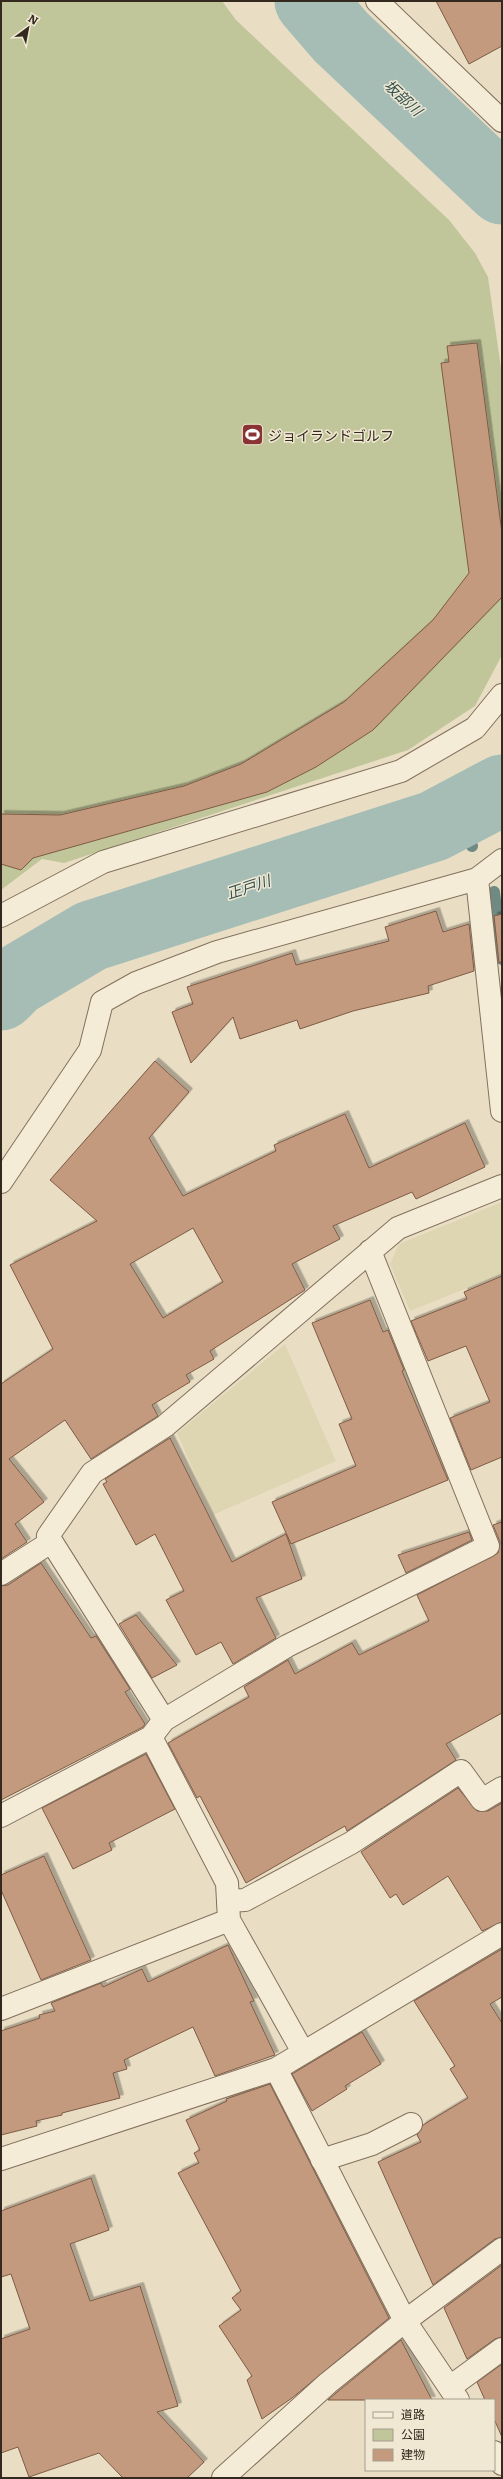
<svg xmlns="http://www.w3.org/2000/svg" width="503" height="2479" viewBox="0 0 503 2479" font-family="Literata,'Noto Sans JP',serif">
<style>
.farmland{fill:#ded6b3}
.green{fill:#c1c69a}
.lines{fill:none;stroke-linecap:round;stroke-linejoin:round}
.stream{stroke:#6e8a83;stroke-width:12}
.river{stroke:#a6bdb6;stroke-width:71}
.building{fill:#c39a7e;stroke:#7e5b45;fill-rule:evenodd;filter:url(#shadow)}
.lane-casing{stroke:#82705d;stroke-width:24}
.street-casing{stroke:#82705d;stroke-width:24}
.lane{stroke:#f5ecd7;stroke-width:22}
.street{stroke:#f5ecd7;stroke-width:22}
.labels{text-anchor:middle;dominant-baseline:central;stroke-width:3;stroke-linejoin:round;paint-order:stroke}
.poi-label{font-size:14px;fill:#33291f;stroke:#f1e8d3;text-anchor:start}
.water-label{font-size:15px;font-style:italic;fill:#30524f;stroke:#f1e8d3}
</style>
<defs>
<filter id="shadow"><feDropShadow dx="3.5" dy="-3.5" stdDeviation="0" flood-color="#0004"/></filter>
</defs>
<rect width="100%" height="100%" fill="#e9dec4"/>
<!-- farmland -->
<path class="farmland" d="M 502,1202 L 502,1274 L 410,1311 L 390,1264 L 399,1244 Z
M 285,1344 L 336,1461 L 213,1515 L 177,1433 Z"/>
<!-- green -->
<path class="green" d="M 1,1 L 222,1 L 236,20 L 449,220 L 475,253 L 488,277 L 502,375 L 502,655 L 475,706 L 408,750 L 64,863 L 42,859 L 1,890 Z"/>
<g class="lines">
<!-- stream -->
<path class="stream" d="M 458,814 L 472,846
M 494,892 L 502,959"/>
<!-- river -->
<path class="river" d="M 310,1 L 341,37 L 502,189
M 1,995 L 15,981 L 91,936 L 434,826 L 502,790"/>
</g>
<!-- building -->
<path class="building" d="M 436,1 L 502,1 L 502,46 L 469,64 Z
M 477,343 L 502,533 L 502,597 L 373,730 L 316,767 L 267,792 L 33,858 L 21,870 L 1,864 L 1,814 L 60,815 L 184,786 L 241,764 L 344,702 L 433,620 L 469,573 L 441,363 L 449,362 L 447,346 Z
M 436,911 L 443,932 L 469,924 L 474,971 L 428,986 L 429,993 L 353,1011 L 300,1029 L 297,1020 L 240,1039 L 233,1017 L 191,1063 L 172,1012 L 193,1004 L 187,987 L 292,953 L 296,965 L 389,941 L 385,927 Z
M 502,914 L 502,961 L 499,963 L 494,916 Z
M 155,1061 L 189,1092 L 149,1138 L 183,1196 L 276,1151 L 274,1145 L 345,1114 L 369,1168 L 465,1123 L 485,1167 L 416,1199 L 412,1192 L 333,1226 L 340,1239 L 292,1264 L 305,1290 L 210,1351 L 214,1359 L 186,1375 L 190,1382 L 152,1405 L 158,1416 L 91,1459 L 65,1420 L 9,1459 L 44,1502 L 15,1524 L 27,1542 L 1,1559 L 1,1384 L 53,1349 L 10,1265 L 97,1221 L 50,1180 ZM 193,1228 L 223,1282 L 163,1318 L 130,1264 Z
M 502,1276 L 502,1457 L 471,1470 L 450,1418 L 490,1402 L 466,1346 L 428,1361 L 411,1321 L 467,1299 L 464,1292 Z
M 370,1300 L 383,1332 L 388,1330 L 404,1370 L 402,1371 L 448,1480 L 291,1544 L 272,1502 L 356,1466 L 339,1424 L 352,1419 L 312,1323 Z
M 170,1438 L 232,1562 L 286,1534 L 302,1579 L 256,1598 L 276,1638 L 233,1664 L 221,1642 L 196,1655 L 166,1600 L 184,1591 L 155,1534 L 136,1545 L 103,1484 L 107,1482 L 105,1479 Z
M 502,1522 L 502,1713 L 446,1744 L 456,1760 L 347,1831 L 345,1826 L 246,1883 L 200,1796 L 197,1798 L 168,1743 L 249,1697 L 244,1687 L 288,1660 L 295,1674 L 352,1643 L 359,1655 L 429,1621 L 417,1595 L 498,1553 L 500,1542 L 493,1525 Z
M 469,1532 L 472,1540 L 406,1573 L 398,1555 Z
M 41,1563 L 91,1638 L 96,1636 L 130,1689 L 125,1692 L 145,1724 L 143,1727 L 1,1800 L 1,1586 L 8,1585 Z
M 136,1615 L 177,1665 L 152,1678 L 119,1624 Z
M 146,1754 L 175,1809 L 109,1843 L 112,1850 L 73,1869 L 42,1808 Z
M 458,1788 L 477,1811 L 488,1811 L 502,1803 L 502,1922 L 482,1931 L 448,1876 L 403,1905 L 396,1894 L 390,1898 L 361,1852 Z
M 44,1856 L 91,1960 L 41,1980 L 1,1890 L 1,1875 Z
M 228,1945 L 254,2001 L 250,2002 L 275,2055 L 215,2076 L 193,2027 L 124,2060 L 127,2069 L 113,2073 L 120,2098 L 62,2113 L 62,2115 L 36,2121 L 37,2126 L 1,2135 L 1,2031 L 40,2018 L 39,2015 L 55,2011 L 51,2003 L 101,1983 L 103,1987 L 142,1969 L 148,1982 Z
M 502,1949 L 502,1997 L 490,2004 L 502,2023 L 502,2237 L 495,2239 L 433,2285 L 378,2162 L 421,2142 L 417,2135 L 423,2125 L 468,2098 L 450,2069 L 455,2066 L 414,2001 Z
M 362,2032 L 381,2064 L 345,2086 L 347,2089 L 312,2111 L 292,2074 Z
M 270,2084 L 389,2318 L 292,2398 L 262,2419 L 247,2380 L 252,2376 L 219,2326 L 241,2310 L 232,2298 L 241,2291 L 178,2173 L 199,2163 L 194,2153 L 200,2150 L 186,2120 L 227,2101 L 226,2099 Z
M 91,2178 L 109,2230 L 70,2244 L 90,2301 L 140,2286 L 178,2406 L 157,2412 L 204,2462 L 187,2478 L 123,2478 L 99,2453 L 29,2477 L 18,2447 L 1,2453 L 1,2339 L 30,2329 L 11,2274 L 1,2277 L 1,2211 Z
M 502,2265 L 502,2337 L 495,2339 L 467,2359 L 444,2308 Z
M 401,2340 L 432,2400 L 328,2400 L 336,2393 Z
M 502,2364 L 502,2437 L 494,2419 L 494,2400 L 485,2400 L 477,2382 Z"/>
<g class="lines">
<defs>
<path id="lane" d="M 1,1574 L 51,1542
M 228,1901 L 245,1900 L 351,1843 L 461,1771 L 482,1800 L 502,1788
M 322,2160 L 372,2144 L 411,2124
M 450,2387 L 502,2349"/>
<path id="street" d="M 377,1 L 502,121
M 477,879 L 502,1111
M 1,916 L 103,862 L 401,771 L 475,728 L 502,695
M 1,1182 L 90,1050 L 102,1002 L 136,983 L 217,952 L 477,879 L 502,860
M 164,1720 L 48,1536 L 92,1473 L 165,1426 L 398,1228 L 502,1186
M 151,1737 L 227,1883 L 229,1920 L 303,2052
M 1,1816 L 151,1737 L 164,1720 L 287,1646 L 488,1546 L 370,1251
M 1,2009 L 229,1920
M 276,2069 L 405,2321 L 458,2400
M 1,2159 L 276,2069 L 502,1934
M 494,2452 L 502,2464
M 223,2478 L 328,2383 L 405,2321 L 502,2249"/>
</defs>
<!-- lane casing -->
<use href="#lane" class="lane-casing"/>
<!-- street casing -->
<use href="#street" class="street-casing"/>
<!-- lane -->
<use href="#lane" class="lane"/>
<!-- street -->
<use href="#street" class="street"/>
</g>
<!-- icons -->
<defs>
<symbol id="stadium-square" viewBox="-11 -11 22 22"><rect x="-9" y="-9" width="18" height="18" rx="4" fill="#8a3334" stroke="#f1e8d3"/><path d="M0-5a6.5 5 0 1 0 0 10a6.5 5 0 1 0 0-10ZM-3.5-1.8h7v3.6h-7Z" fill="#fff"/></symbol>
</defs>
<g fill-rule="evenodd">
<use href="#stadium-square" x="240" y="422" width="25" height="25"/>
</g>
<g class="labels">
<!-- poi labels -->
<g class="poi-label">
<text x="268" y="435">ジョイランドゴルフ</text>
</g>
<!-- water labels -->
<g class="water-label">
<text transform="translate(404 97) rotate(43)">坂部川</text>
<text transform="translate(248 886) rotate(-18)">正戸川</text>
</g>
</g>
<!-- border -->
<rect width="503" height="2479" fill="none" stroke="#33291f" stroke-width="4"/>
<!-- legend -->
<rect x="365" y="2399" width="130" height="72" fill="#f1e8d3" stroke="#a59c8b"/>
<rect x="373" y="2412" width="20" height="6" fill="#f5ecd7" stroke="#a59c8b"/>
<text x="401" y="2419" font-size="12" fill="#33291f">道路</text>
<rect x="373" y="2429" width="20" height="12" fill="#c1c69a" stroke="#a59c8b"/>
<text x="401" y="2439" font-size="12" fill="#33291f">公園</text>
<rect x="373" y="2449" width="20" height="12" fill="#c39a7e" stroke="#a59c8b"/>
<text x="401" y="2459" font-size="12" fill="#33291f">建物</text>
<!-- north arrow -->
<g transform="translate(28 28) rotate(32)" stroke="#f1e8d3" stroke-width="3" paint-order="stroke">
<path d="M0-3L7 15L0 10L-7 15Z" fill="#33291f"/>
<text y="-6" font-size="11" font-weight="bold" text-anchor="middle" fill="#33291f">N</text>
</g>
</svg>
